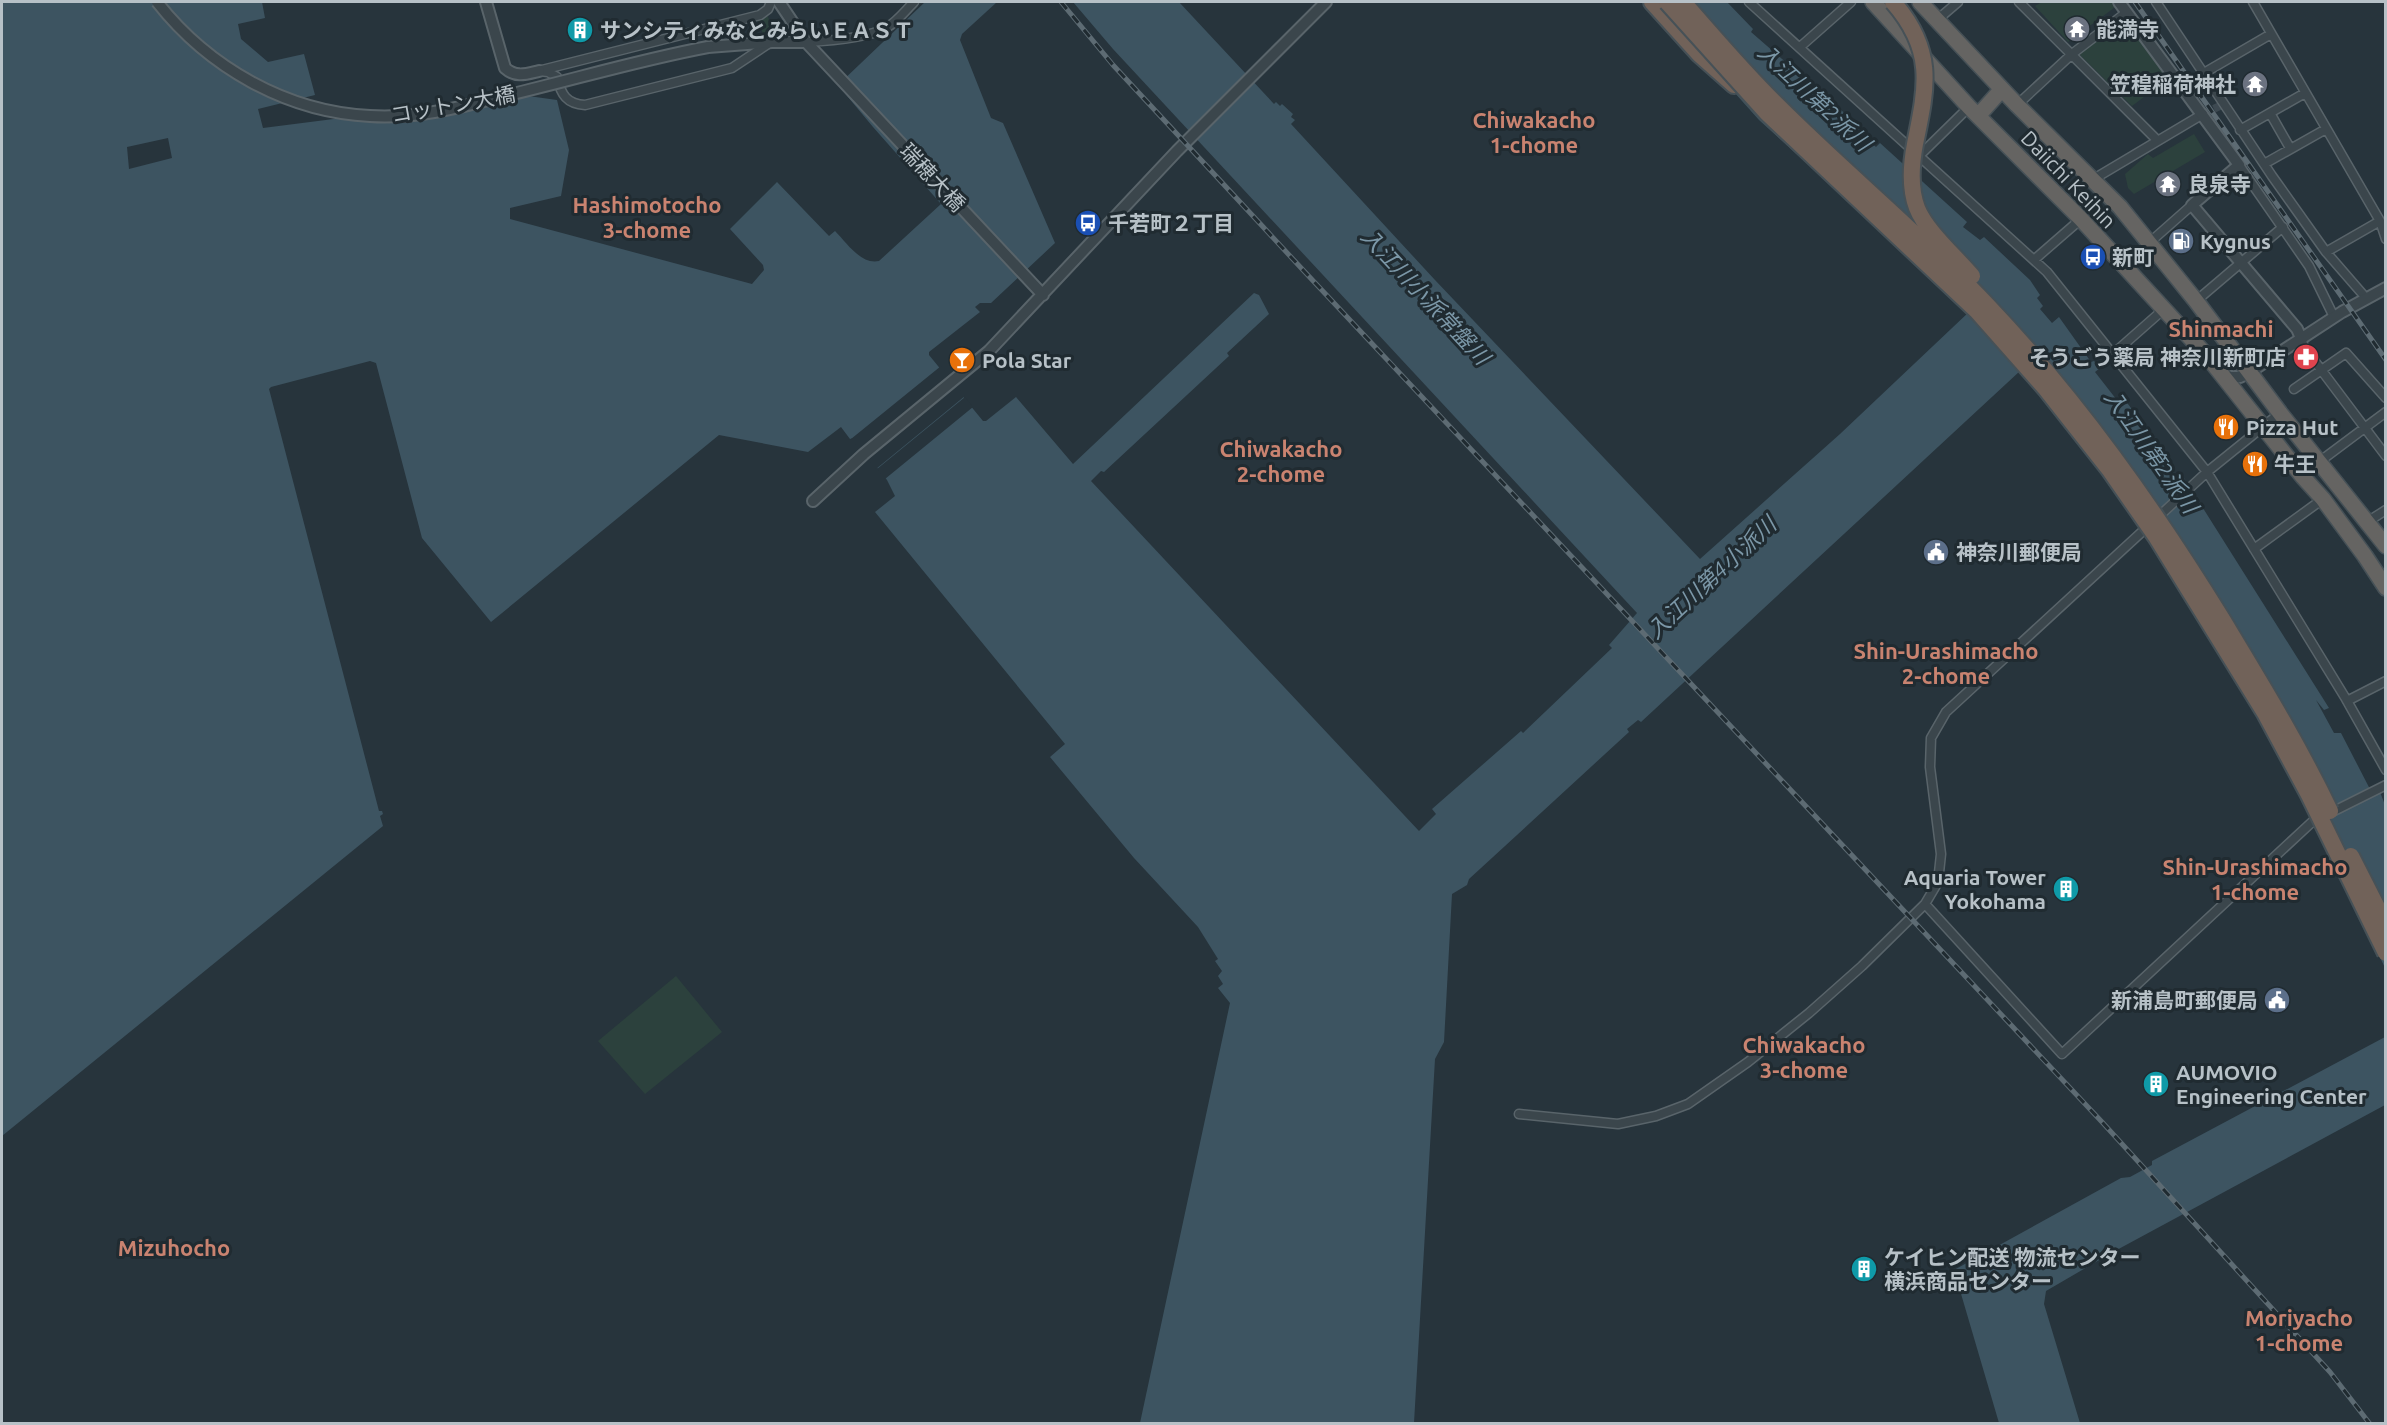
<svg xmlns="http://www.w3.org/2000/svg" width="2387" height="1425" viewBox="0 0 2387 1425" font-family="Ubuntu,'Noto Sans JP',sans-serif">
<style>
.green{fill:#2c413d}
.water{fill:#3d5461;fill-rule:evenodd}
.pier{fill:#27343c}
.lines{fill:none;stroke-linecap:round;stroke-linejoin:round}
.minor-tunnel{stroke:#3d4951;stroke-width:8;stroke-dasharray:8 4;stroke-linecap:butt}
.minor-casing{stroke:#59646a;stroke-width:11}
.tertiary-casing{stroke:#59646a;stroke-width:14}
.trunk-casing{stroke:#465157;stroke-width:18}
.motorway-casing{stroke:#465157;stroke-width:20}
.minor{stroke:#3b464c;stroke-width:8}
.tertiary{stroke:#3b464c;stroke-width:10}
.trunk{stroke:#656462;stroke-width:15}
.motorway{stroke:#716259;stroke-width:16}
.rail-casing{stroke:#5d6b73;stroke-width:5}
.rail{stroke:#202b31;stroke-width:3;stroke-dasharray:9;stroke-linecap:butt}
.tertiary-bridge-casing{stroke:#59646a;stroke-width:14;stroke-linecap:butt}
.motorway-bridge-casing{stroke:#465157;stroke-width:20;stroke-linecap:butt}
.tertiary-bridge{stroke:#3b464c;stroke-width:10}
.motorway-bridge{stroke:#716259;stroke-width:16}
.labels{text-anchor:middle;dominant-baseline:central;stroke-width:6;stroke-linejoin:round;paint-order:stroke}
.poi-label{font-size:21px;font-weight:bold;fill:#b7c1c7;stroke:#202b31;text-anchor:start}
.street-label{font-size:21px;fill:#b7c1c7;stroke:#202b31}
.water-label{font-size:22px;font-style:italic;fill:#7b97a7;stroke:#202b31}
.neighbourhood-label{font-size:22px;font-weight:bold;fill:#c98370;stroke:#202b31}
</style>
<rect width="100%" height="100%" fill="#27343c"/>
<!-- green -->
<path class="green" d="M 2042,2 L 2115,2 L 2118,5 L 2068,42 L 2035,6 Z
M 767,15 L 775,32 L 763,34 L 758,20 Z
M 2123,19 L 2128,19 L 2172,76 L 2132,106 L 2078,53 Z
M 2194,134 L 2205,152 L 2134,194 L 2128,188 L 2125,174 L 2148,154 L 2153,158 Z
M 676,976 L 722,1032 L 645,1094 L 598,1041 Z"/>
<!-- water -->
<path class="water" d="M 2,2 L 262,2 L 265,18 L 238,24 L 241,39 L 268,62 L 304,54 L 315,95 L 258,109 L 263,128 L 521,95 L 557,100 L 569,150 L 561,196 L 510,208 L 510,219 L 752,284 L 764,270 L 763,265 L 730,229 L 777,182 L 829,236 L 835,231 C 847,243 861,265 879,261 L 941,204 L 873,127 L 838,85 L 925,2 L 997,2 L 962,34 L 960,40 L 991,118 L 1003,123 L 1055,243 L 991,303 L 980,303 L 975,307 L 980,312 L 929,352 L 929,355 L 983,421 L 986,421 L 1016,397 L 1073,464 L 1254,293 L 1259,295 L 1269,314 L 1227,353 L 1229,356 L 1104,472 L 1101,471 L 1091,481 L 1419,831 L 1436,814 L 1432,809 L 1521,731 L 1523,733 L 1612,648 L 1609,645 L 1637,613 L 1113,49 L 1073,2 L 1179,2 L 1274,104 L 1276,102 L 1280,106 L 1282,104 L 1293,114 L 1291,117 L 1295,120 L 1291,124 L 1435,280 L 1700,559 L 1840,434 L 1970,311 L 1759,120 L 1708,63 L 1648,2 L 1727,2 L 1753,29 L 1751,32 L 1871,136 L 1868,140 L 1876,147 L 1880,143 L 1967,222 L 1963,227 L 1980,240 L 1984,237 L 2030,280 L 2040,295 L 2037,298 L 2043,306 L 2040,309 L 2052,323 L 2059,317 L 2091,362 L 2094,361 L 2100,368 L 2095,372 L 2120,404 L 2125,400 L 2163,451 L 2161,453 L 2179,480 L 2184,478 L 2329,708 L 2324,710 L 2316,700 L 2334,733 L 2341,733 L 2373,795 L 2380,792 L 2385,805 L 2385,968 L 2292,769 L 2148,536 L 2047,402 L 2020,371 L 1641,722 L 1638,720 L 1627,729 L 1629,732 L 1469,879 L 1467,885 L 1452,894 L 1444,1042 L 1435,1059 L 1414,1423 L 1140,1423 L 1230,1003 L 1218,988 L 1223,984 L 1218,976 L 1222,971 L 1215,961 L 1218,959 L 1198,927 L 1134,858 L 1050,757 L 1065,744 L 875,512 L 895,496 L 887,480 L 853,438 L 850,439 L 841,427 L 808,452 L 719,435 L 491,622 L 422,538 L 376,363 L 370,361 L 271,387 L 269,389 L 379,811 L 382,811 L 383,814 L 380,816 L 383,826 L 2,1136 ZM 168,138 L 172,158 L 129,169 L 127,147 Z
M 2385,1037 L 2385,1105 L 2113,1252 L 2046,1291 L 2044,1304 L 2080,1423 L 1999,1423 L 1954,1270 L 2121,1178 L 2130,1177 L 2152,1165 L 2152,1161 Z"/>
<!-- pier -->
<path class="pier" d="M 941,366 L 965,396 L 876,469 L 851,439 Z
M 965,397 L 973,407 L 885,479 L 877,469 Z"/>
<g class="lines">
<!-- minor-tunnel -->
<path class="minor-tunnel" d="M 2203,114 L 2224,104"/>
<defs>
<path id="minor" d="M 1749,2 L 2047,272 L 2207,472 L 2346,699 L 2386,770
M 2019,2 L 2157,140
M 2156,2 L 2272,176 L 2326,252 L 2366,298
M 2253,2 L 2380,221 L 2386,239
M 1937,20 L 1958,2
M 806,42 C 828,41 867,38 886,28 C 897,22 906,10 914,2
M 1800,47 L 1851,2
M 542,70 L 760,15 L 768,9 L 771,2
M 539,71 L 548,72 L 557,77 C 561,95 567,104 585,105 L 732,68 L 771,42
M 2204,73 L 2271,34
M 2017,105 L 2072,54 L 2127,12
M 2270,113 L 2290,148
M 2240,130 L 2305,93
M 1920,155 L 1969,107
M 2264,164 L 2326,129
M 2239,165 L 2309,266 L 2334,317
M 2092,180 L 2203,114
M 2149,243 L 2192,205
M 2326,252 L 2380,221
M 2035,259 L 2081,219
M 2196,301 L 2283,227
M 2301,338 L 2304,347 L 2386,456
M 2113,354 L 2164,309
M 2294,389 L 2346,353 L 2386,398
M 2319,462 L 2386,412
M 2367,522 L 2386,510
M 2254,549 L 2316,504
M 2347,701 L 2386,681
M 1925,904 L 2062,1054 L 2312,822 L 2386,785
M 1519,1114 L 1618,1124 L 1656,1116 L 1688,1104 L 1748,1062 L 1809,1013 L 1862,966 L 1925,904 L 1938,882 L 1941,854 L 1930,767 L 1931,738 L 1946,712 L 2207,472 L 2280,413"/>
<path id="tertiary" d="M 486,2 L 505,68 C 516,78 526,74 539,71
M 779,2 L 806,42 L 1043,295
M 2119,2 L 2239,165 L 2192,205 L 2297,329 L 2301,338
M 708,47 L 772,42 L 806,42
M 2225,377 L 2240,377 L 2250,372 L 2342,312 L 2386,288
M 813,501 L 864,454 L 989,351 L 1177,151 L 1326,2"/>
<path id="trunk" d="M 1873,2 L 1969,107 L 2081,219 L 2207,356 L 2303,477 L 2323,499 L 2365,556 L 2386,588
M 1920,2 L 2017,105 L 2120,207 L 2196,301 L 2280,413 L 2386,546
M 1978,116 L 2002,89"/>
<path id="motorway" d="M 1652,2 L 1699,54 L 1734,85"/>
</defs>
<!-- minor casing -->
<use href="#minor" class="minor-casing"/>
<!-- tertiary casing -->
<use href="#tertiary" class="tertiary-casing"/>
<!-- trunk casing -->
<use href="#trunk" class="trunk-casing"/>
<!-- motorway casing -->
<use href="#motorway" class="motorway-casing"/>
<!-- minor -->
<use href="#minor" class="minor"/>
<!-- tertiary -->
<use href="#tertiary" class="tertiary"/>
<!-- trunk -->
<use href="#trunk" class="trunk"/>
<!-- motorway -->
<use href="#motorway" class="motorway"/>
<defs>
<path id="rail" d="M 1061,2 L 1113,65 L 1303,270 L 2102,1122 L 2330,1372 L 2370,1424
M 2135,2 L 2386,360"/>
</defs>
<!-- rail casing -->
<use href="#rail" class="rail-casing"/>
<!-- rail -->
<use href="#rail" class="rail"/>
<defs>
<path id="tertiary-bridge" d="M 157,2 C 208,67 286,112 370,116 C 414,119 458,108 500,97 C 569,81 638,60 708,47"/>
<path id="motorway-bridge" d="M 1667,2 L 1767,113 L 1977,311 L 2046,389 L 2109,469 L 2157,538 L 2265,713 L 2309,795 L 2386,953
M 1683,2 C 1714,37 1744,73 1778,106 C 1846,174 1921,235 1987,305 C 2078,401 2153,507 2222,619 C 2260,682 2298,744 2330,811
M 1893,2 C 1935,50 1927,86 1915,144 C 1911,165 1909,187 1917,208 C 1926,231 1956,257 1972,276
M 2351,856 L 2386,925"/>
</defs>
<!-- tertiary-bridge casing -->
<use href="#tertiary-bridge" class="tertiary-bridge-casing"/>
<!-- motorway-bridge casing -->
<use href="#motorway-bridge" class="motorway-bridge-casing"/>
<!-- tertiary-bridge -->
<use href="#tertiary-bridge" class="tertiary-bridge"/>
<!-- motorway-bridge -->
<use href="#motorway-bridge" class="motorway-bridge"/>
</g>
<!-- icons -->
<defs>
<symbol id="temple-disc" viewBox="-11 -11 22 22"><circle r="9.5" fill="#6b7280" stroke="#202b31"/><path d="M0-6L5-2H3V0L6.5 2.5H4V6H1.5V3h-3V6H-4V2.5H-6.5L-3 0V-2H-5Z" fill="#fff"/></symbol>
<symbol id="building-disc" viewBox="-11 -11 22 22"><circle r="9.5" fill="#0f9aa8" stroke="#202b31"/><path d="M-4-6H4V6H1V3H-1V6H-4ZM-2.5-4.3h1.7v1.8h-1.7ZM.8-4.3h1.7v1.8H.8ZM-2.5-1h1.7V.8h-1.7ZM.8-1h1.7V.8H.8Z" fill="#fff"/></symbol>
<symbol id="bus-disc" viewBox="-11 -11 22 22"><circle r="9.5" fill="#1a4fb4" stroke="#202b31"/><path d="M-5-6H5V4H4V6H2V4H-2V6H-4V4H-5ZM-3.5-4V0h7V-4ZM-3.5 1.2v1.5H-2V1.2ZM2 1.2v1.5H3.5V1.2Z" fill="#fff"/></symbol>
<symbol id="fuel-disc" viewBox="-11 -11 22 22"><circle r="9.5" fill="#5c6f8a" stroke="#202b31"/><path d="M-5.5-6h7V0h2V4h1.3V-2.5L3-4.5l.8-.8L6-3V5H2.5V1h-1V6h-7ZM-4.2-4.7v3.2H.2V-4.7Z" fill="#fff"/></symbol>
<symbol id="pharmacy-disc" viewBox="-11 -11 22 22"><circle r="9.5" fill="#e0444e" stroke="#202b31"/><path d="M-2-6h4v4h4v4h-4v4h-4v-4h-4v-4h4Z" fill="#fff"/></symbol>
<symbol id="bar-disc" viewBox="-11 -11 22 22"><circle r="9.5" fill="#e8710a" stroke="#202b31"/><path d="M-6-5H6L.8 .8V4.5H3.5V6h-7V4.5H-.8V.8Z" fill="#fff"/></symbol>
<symbol id="restaurant-disc" viewBox="-11 -11 22 22"><circle r="9.5" fill="#e8710a" stroke="#202b31"/><path d="M-5-6h1v4h1v-4h1v4h1v-4h1v5L-1.5 .5V6h-2V.5L-5-1ZM5-6V6H3V1.5H1.5Q1.5-4 5-6Z" fill="#fff"/></symbol>
<symbol id="civic-disc" viewBox="-11 -11 22 22"><circle r="9.5" fill="#5c6f8a" stroke="#202b31"/><path d="M-.6-6.5H3V-4.5H.6V-3L4-1V1h2V6H-6V1h2V-1L-.6-3ZM-1.2 2.5V6h2.4V2.5Z" fill="#fff"/></symbol>
</defs>
<g fill-rule="evenodd">
<use href="#temple-disc" x="2062" y="14" width="30" height="30"/>
<use href="#building-disc" x="565" y="15" width="30" height="30"/>
<use href="#temple-disc" x="2240" y="69" width="30" height="30"/>
<use href="#temple-disc" x="2153" y="169" width="30" height="30"/>
<use href="#bus-disc" x="1073" y="208" width="30" height="30"/>
<use href="#fuel-disc" x="2166" y="226" width="30" height="30"/>
<use href="#bus-disc" x="2078" y="242" width="30" height="30"/>
<use href="#pharmacy-disc" x="2291" y="342" width="30" height="30"/>
<use href="#bar-disc" x="947" y="345" width="30" height="30"/>
<use href="#restaurant-disc" x="2211" y="412" width="30" height="30"/>
<use href="#restaurant-disc" x="2240" y="449" width="30" height="30"/>
<use href="#civic-disc" x="1921" y="537" width="30" height="30"/>
<use href="#building-disc" x="2051" y="874" width="30" height="30"/>
<use href="#civic-disc" x="2262" y="985" width="30" height="30"/>
<use href="#building-disc" x="2141" y="1069" width="30" height="30"/>
<use href="#building-disc" x="1849" y="1254" width="30" height="30"/>
</g>
<g class="labels">
<!-- poi labels -->
<g class="poi-label">
<text x="2096" y="29">能満寺</text>
<text x="600" y="30">サンシティみなとみらいＥＡＳＴ</text>
<text x="2236" y="84" text-anchor="end">笠䅣稲荷神社</text>
<text x="2188" y="184">良泉寺</text>
<text x="1108" y="223">千若町２丁目</text>
<text x="2200" y="241">Kygnus</text>
<text x="2112" y="257">新町</text>
<text x="2286" y="357" text-anchor="end">そうごう薬局 神奈川新町店</text>
<text x="982" y="360">Pola Star</text>
<text x="2246" y="427">Pizza Hut</text>
<text x="2274" y="464">牛王</text>
<text x="1956" y="552">神奈川郵便局</text>
<text x="2046" y="877" text-anchor="end">Aquaria Tower<tspan x="2046" dy="24">Yokohama</tspan></text>
<text x="2258" y="1000" text-anchor="end">新浦島町郵便局</text>
<text x="2176" y="1072">AUMOVIO<tspan x="2176" dy="24">Engineering Center</tspan></text>
<text x="1884" y="1257">ケイヒン配送 物流センター<tspan x="1884" dy="24">横浜商品センター</tspan></text>
</g>
<!-- street labels -->
<g class="street-label">
<text transform="translate(453 104) rotate(-10)">コットン大橋</text>
<text transform="translate(933 177) rotate(47)">瑞穂大橋</text>
<text transform="translate(2069 179) rotate(46)">Daiichi Keihin</text>
</g>
<!-- water labels -->
<g class="water-label">
<text transform="translate(1815 97) rotate(43)">入江川第2派川</text>
<text transform="translate(1426 296) rotate(47)">入江川小派常盤川</text>
<text transform="translate(2152 451) rotate(55)">入江川第2派川</text>
<text transform="translate(1711 577) rotate(-43)">入江川第4小派川</text>
</g>
<!-- neighbourhood labels -->
<g class="neighbourhood-label">
<text x="1534" y="119">Chiwakacho<tspan x="1534" dy="25">1-chome</tspan></text>
<text x="647" y="204">Hashimotocho<tspan x="647" dy="25">3-chome</tspan></text>
<text x="2221" y="328">Shinmachi</text>
<text x="1281" y="448">Chiwakacho<tspan x="1281" dy="25">2-chome</tspan></text>
<text x="1946" y="650">Shin-Urashimacho<tspan x="1946" dy="25">2-chome</tspan></text>
<text x="2255" y="866">Shin-Urashimacho<tspan x="2255" dy="25">1-chome</tspan></text>
<text x="1804" y="1044">Chiwakacho<tspan x="1804" dy="25">3-chome</tspan></text>
<text x="174" y="1247">Mizuhocho</text>
<text x="2299" y="1317">Moriyacho<tspan x="2299" dy="25">1-chome</tspan></text>
</g>
</g>
<!-- border -->
<rect width="2387" height="1425" fill="none" stroke="#b7c1c7" stroke-width="6"/>
</svg>
